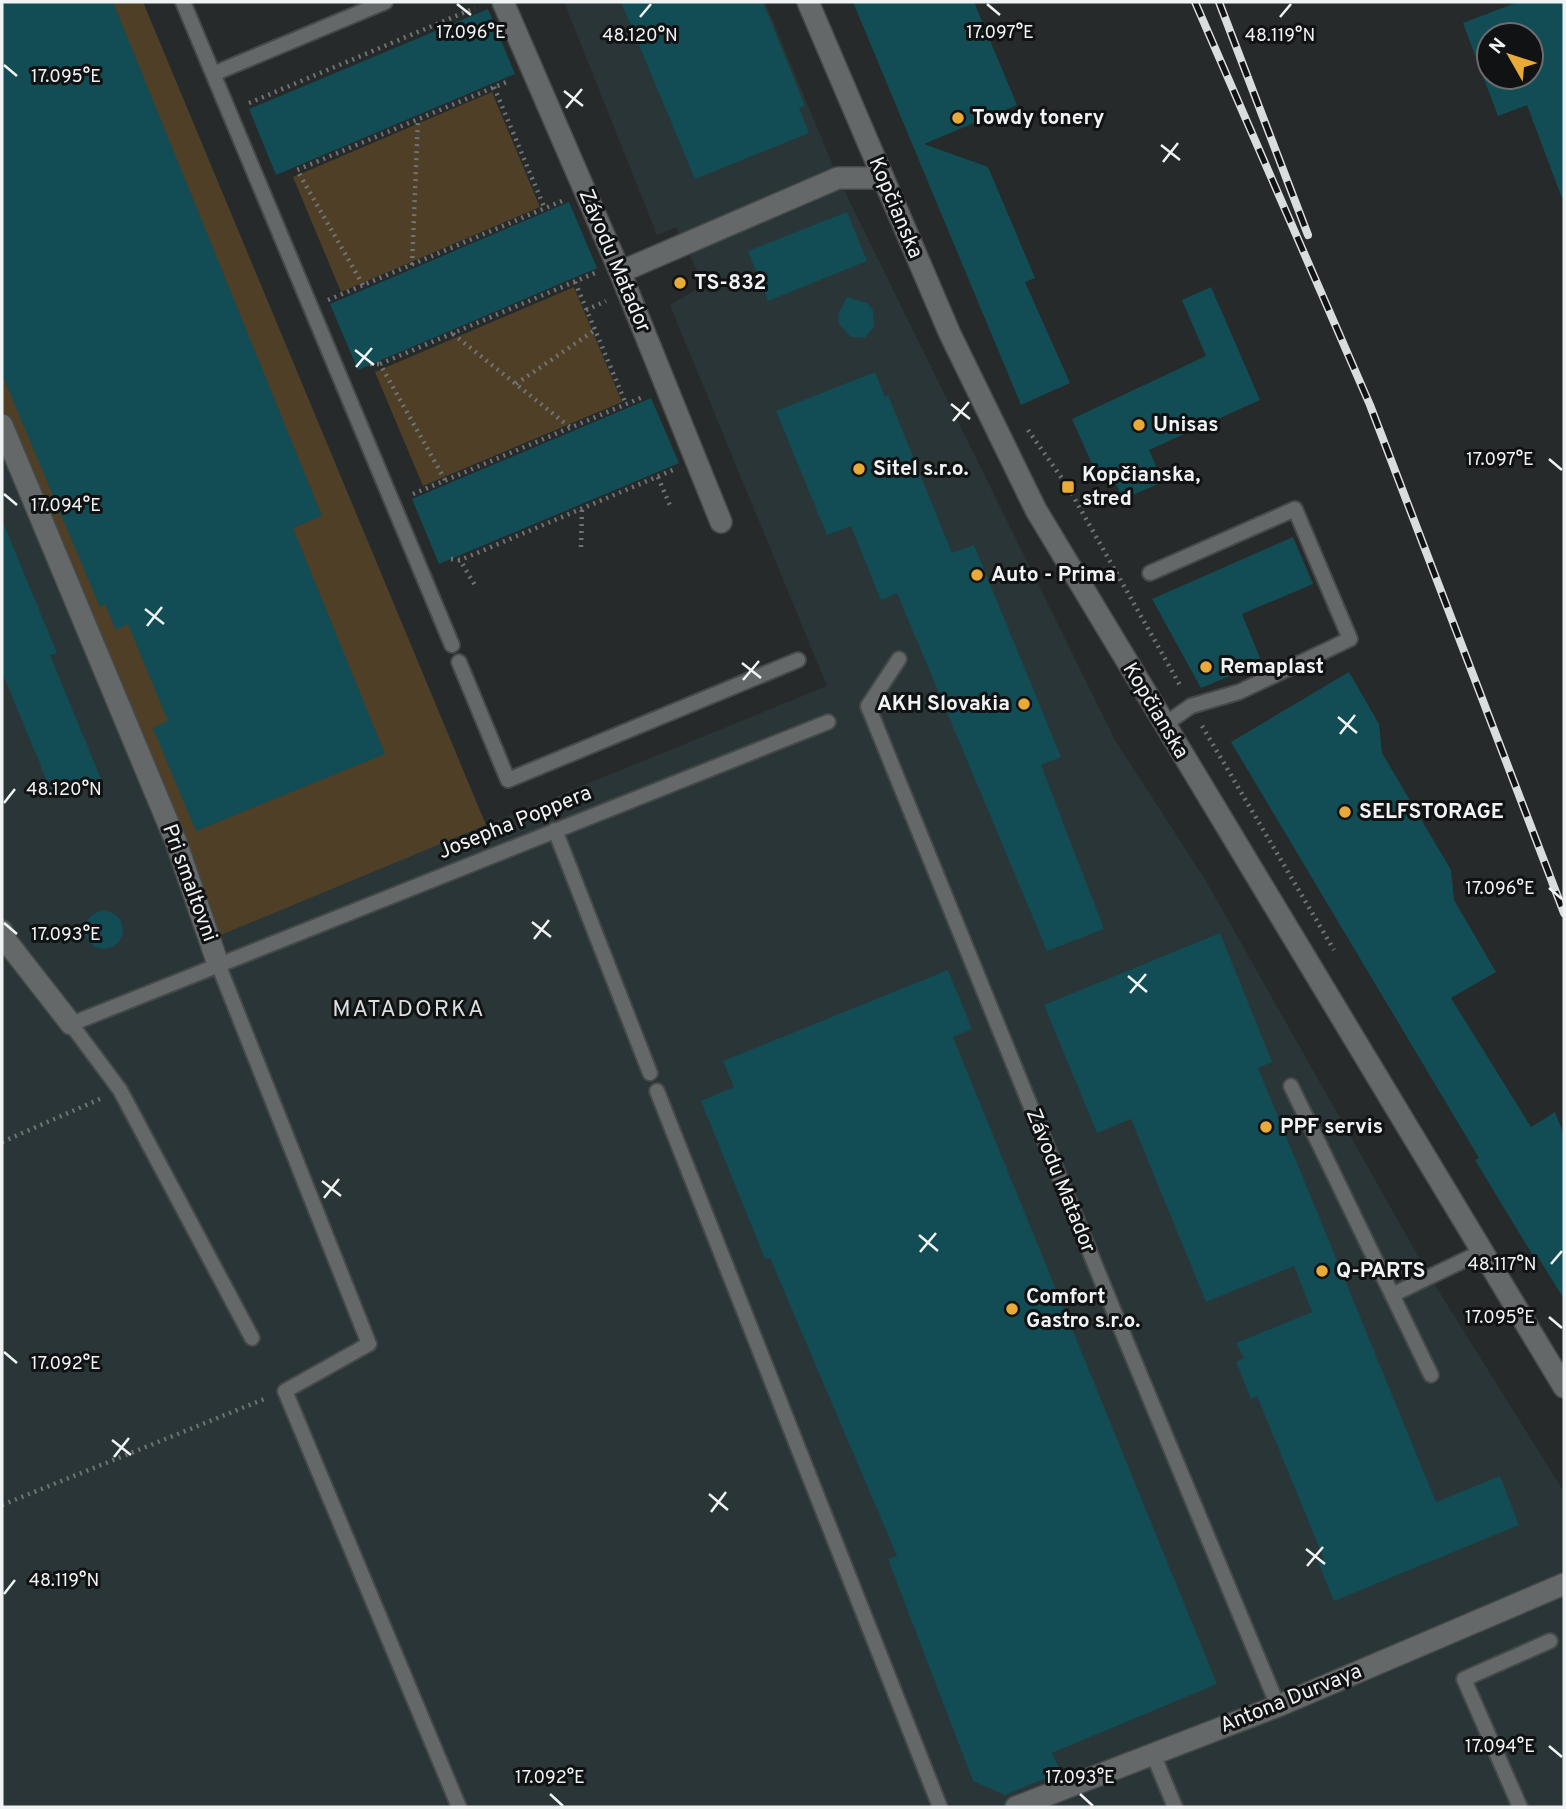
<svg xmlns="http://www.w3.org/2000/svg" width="1566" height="1809" viewBox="0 0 1566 1809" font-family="Overpass,sans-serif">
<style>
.built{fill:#2a3537}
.green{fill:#4e3f26}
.building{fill:#124c54;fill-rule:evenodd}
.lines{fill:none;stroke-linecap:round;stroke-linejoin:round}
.lane-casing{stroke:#454949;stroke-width:18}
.street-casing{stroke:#454949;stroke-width:24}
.path{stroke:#707374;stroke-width:4.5;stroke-dasharray:2 5;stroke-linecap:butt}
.lane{stroke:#646869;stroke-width:14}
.street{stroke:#646869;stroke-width:21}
.rail-casing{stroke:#dadddd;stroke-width:8}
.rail{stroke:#111213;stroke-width:5;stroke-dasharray:16;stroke-linecap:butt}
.ticks{fill:none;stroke:#f0f3f3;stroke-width:2.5}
.poi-dot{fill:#e8ab37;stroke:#111213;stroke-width:2.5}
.labels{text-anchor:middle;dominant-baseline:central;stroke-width:6;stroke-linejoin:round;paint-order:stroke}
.poi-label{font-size:21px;font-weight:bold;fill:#f0f3f3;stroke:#111213;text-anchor:start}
.street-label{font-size:21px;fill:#f0f3f3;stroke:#111213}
.neighbourhood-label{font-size:23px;letter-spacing:2px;fill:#dadfe0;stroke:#111213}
.ticks-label{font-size:18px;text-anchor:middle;fill:#f0f3f3;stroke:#111213;stroke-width:6;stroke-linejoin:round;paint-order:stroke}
</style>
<rect width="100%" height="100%" fill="#262a2b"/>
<!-- built -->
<path class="built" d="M 2,2 L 143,2 L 486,825 L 827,686 L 670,305 L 704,285 L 676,227 L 657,235 L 564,2 L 765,2 L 838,178 L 1115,740 L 1206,881 L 1430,1277 L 1564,1492 L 1564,1807 L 2,1807 Z"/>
<!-- green -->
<path class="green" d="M 2,2 L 143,2 L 486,825 L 211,939 L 2,425 Z
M 492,92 L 540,207 L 341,292 L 293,177 Z
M 574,287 L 622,402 L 423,486 L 375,372 Z"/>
<!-- building -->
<path class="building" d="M 2,2 L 113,2 L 322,516 L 293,528 L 385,754 L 196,831 L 153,728 L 168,721 L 128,624 L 116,630 L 105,604 L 100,607 L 2,374 Z
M 621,2 L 763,2 L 805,106 L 799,108 L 809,133 L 695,179 Z
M 853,2 L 974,2 L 1017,105 L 924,144 L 988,167 L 1035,278 L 1025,282 L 1070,383 L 1021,405 Z
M 1518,2 L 1564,2 L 1564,198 L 1562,198 L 1527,105 L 1498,116 L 1463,23 ZM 1489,35 L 1531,35 L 1531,77 L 1489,77 Z
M 488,9 L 515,74 L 276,175 L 249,109 Z
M 569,202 L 597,268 L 358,370 L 330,304 Z
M 847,212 L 867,261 L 768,301 L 748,251 Z
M 1211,287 L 1260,400 L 1149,450 L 1163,482 L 1123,499 L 1108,467 L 1096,473 L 1072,419 L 1206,356 L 1182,300 Z
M 847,297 L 867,303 L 873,310 L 874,327 L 865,338 L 851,337 L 839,324 L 838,315 Z
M 875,372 L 885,397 L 888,395 L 952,553 L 974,545 L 1061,757 L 1041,765 L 1104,929 L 1047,951 L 897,593 L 881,600 L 851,526 L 827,535 L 776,411 Z
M 651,398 L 679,463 L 439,564 L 412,499 Z
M 2,520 L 57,653 L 50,655 L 101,779 L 54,798 L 2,672 Z
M 1293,537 L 1313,584 L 1242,614 L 1262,663 L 1201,688 L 1152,599 Z
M 1349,672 L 1379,724 L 1382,753 L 1451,870 L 1454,900 L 1496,972 L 1451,998 L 1531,1127 L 1555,1112 L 1564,1135 L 1564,1299 L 1538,1257 L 1535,1259 L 1475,1160 L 1479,1158 L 1231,742 Z
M85 930a19 19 0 1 1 38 0a19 19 0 1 1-38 0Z
M 1220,933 L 1272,1062 L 1258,1068 L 1436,1502 L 1500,1476 L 1519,1525 L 1334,1601 L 1318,1562 L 1324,1559 L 1257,1396 L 1251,1399 L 1236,1362 L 1244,1358 L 1236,1343 L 1312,1312 L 1294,1266 L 1206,1302 L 1131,1119 L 1097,1133 L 1044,1005 Z
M 948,970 L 972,1029 L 953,1037 L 1217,1684 L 1052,1753 L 1061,1772 L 1005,1795 L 973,1781 L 888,1559 L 897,1556 L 770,1258 L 765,1259 L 701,1101 L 734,1087 L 723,1061 Z"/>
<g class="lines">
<defs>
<path id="lane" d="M 183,2 L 452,645
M 213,74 L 385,2
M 1150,573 L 1295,509 L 1350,639 L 1239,692 L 1191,706 L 1164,725
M 899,659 L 868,706 L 1126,1341 L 1278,1706
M 459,662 L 508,780 L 798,660
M 555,830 L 650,1073
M 218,964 L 369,1344 L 285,1391 L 459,1807
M 1291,1086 L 1431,1375
M 657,1091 L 940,1807
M 1392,1295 L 1483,1251
M 252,1338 L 120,1090 L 71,1024 L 828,722
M 1153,1754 L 1175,1807
M 1520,1807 L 1464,1679 L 1550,1641"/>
<path id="street" d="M 503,2 L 620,272 L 721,522
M 808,2 L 950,334 L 1036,510 L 1564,1387
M 620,272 L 838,178 L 882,178
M 2,425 L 176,842 L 218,964
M 2,931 L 7,942 L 71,1024
M 1016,1807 L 1278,1706 L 1564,1584"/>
</defs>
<!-- lane casing -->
<use href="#lane" class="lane-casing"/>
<!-- street casing -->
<use href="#street" class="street-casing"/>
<!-- path -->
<path class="path" d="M 494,87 L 545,209
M 249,103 L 475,8
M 412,265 L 418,119
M 575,282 L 626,404
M 363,285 L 297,170 L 509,81
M 328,300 L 562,201
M 586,310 L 606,301
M 453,334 L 571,428
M 370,364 L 380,364
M 516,384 L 595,330
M 1028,430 L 1068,487 L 1181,687
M 658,477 L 671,508
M 445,480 L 380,364 L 595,273
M 413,494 L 643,397
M 581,547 L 582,508
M 451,559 L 460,560 L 476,587
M 458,561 L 673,470
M 1202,726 L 1334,950
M 2,1142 L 100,1099
M 2,1505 L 267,1398"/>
<!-- lane -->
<use href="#lane" class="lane"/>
<!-- street -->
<use href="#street" class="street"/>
<defs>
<path id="rail" d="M 1195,2 L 1370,405 L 1564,913
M 1219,2 L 1308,235"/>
</defs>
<!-- rail casing -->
<use href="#rail" class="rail-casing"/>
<!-- rail -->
<use href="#rail" class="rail"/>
</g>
<!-- ticks -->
<path class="ticks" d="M 457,4 L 471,15M 987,4 L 1000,15M 640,17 L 651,4M 1280,17 L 1291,4M 4,65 L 17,76M 564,91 L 583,106M 566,108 L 582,89M 1161,145 L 1180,160M 1163,162 L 1178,143M 355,350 L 374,365M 356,367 L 372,348M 951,404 L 970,419M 953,421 L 969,402M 1549,459 L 1562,470M 4,494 L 17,505M 145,609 L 164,624M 147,626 L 162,607M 742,663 L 761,678M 743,680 L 759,661M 1338,717 L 1357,733M 1340,734 L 1355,715M 4,803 L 15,789M 1549,888 L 1562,899M 532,922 L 551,937M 4,923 L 17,934M 534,939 L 549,920M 1128,976 L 1147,992M 1130,993 L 1146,974M 322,1181 L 341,1196M 324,1198 L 339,1179M 919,1235 L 938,1251M 920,1252 L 936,1233M 1551,1264 L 1562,1251M 1549,1317 L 1562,1328M 4,1352 L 17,1363M 112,1440 L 131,1455M 114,1457 L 129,1438M 709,1494 L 728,1510M 711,1512 L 726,1492M 1306,1549 L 1325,1564M 1307,1566 L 1323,1547M 4,1594 L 15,1580M 1549,1746 L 1562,1757M 550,1794 L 563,1806M 1080,1794 L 1093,1806"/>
<!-- markers -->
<g class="poi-dot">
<circle cx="958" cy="118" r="7"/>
<circle cx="680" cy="283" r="7"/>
<circle cx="1139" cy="425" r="7"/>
<circle cx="859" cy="469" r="7"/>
<rect x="1061" y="480" width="14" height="14" rx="3.5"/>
<circle cx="977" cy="575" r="7"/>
<circle cx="1206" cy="667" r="7"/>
<circle cx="1024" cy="704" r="7"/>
<circle cx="1345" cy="812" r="7"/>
<circle cx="1266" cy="1127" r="7"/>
<circle cx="1322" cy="1271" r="7"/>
<circle cx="1012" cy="1309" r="7"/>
</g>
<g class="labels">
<!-- poi labels -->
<g class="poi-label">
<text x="972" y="118">Towdy tonery</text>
<text x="694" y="283">TS-832</text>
<text x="1153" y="425">Unisas</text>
<text x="873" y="469">Sitel s.r.o.</text>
<text x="1082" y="475">Kopčianska,<tspan x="1082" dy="24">stred</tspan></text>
<text x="991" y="575">Auto - Prima</text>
<text x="1220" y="667">Remaplast</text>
<text x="1010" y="704" text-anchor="end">AKH Slovakia</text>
<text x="1359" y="812">SELFSTORAGE</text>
<text x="1280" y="1127">PPF servis</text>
<text x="1336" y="1271">Q-PARTS</text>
<text x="1026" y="1297">Comfort<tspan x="1026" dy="24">Gastro s.r.o.</tspan></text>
</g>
<!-- street labels -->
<g class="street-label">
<text transform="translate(895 208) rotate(67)">Kopčianska</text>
<text transform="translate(614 261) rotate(67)">Závodu Matador</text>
<text transform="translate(1155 711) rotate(59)">Kopčianska</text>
<text transform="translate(515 823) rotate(-22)">Josepha Poppera</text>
<text transform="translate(189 883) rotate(70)">Pri smaltovni</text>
<text transform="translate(1060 1181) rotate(68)">Závodu Matador</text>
<text transform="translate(1291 1699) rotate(-22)">Antona Durvaya</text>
</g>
<!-- neighbourhood labels -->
<g class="neighbourhood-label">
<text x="409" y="1010">MATADORKA</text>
</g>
</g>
<g class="ticks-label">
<text x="471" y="38">17.096°E</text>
<text x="1000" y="38">17.097°E</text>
<text x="640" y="41">48.120°N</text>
<text x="1280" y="41">48.119°N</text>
<text x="66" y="82">17.095°E</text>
<text x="1500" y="465">17.097°E</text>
<text x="66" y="511">17.094°E</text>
<text x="64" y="795">48.120°N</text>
<text x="1500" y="894">17.096°E</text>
<text x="66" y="940">17.093°E</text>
<text x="1502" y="1270">48.117°N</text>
<text x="1500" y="1323">17.095°E</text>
<text x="66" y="1369">17.092°E</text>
<text x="64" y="1586">48.119°N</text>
<text x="1500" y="1752">17.094°E</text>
<text x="550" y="1783">17.092°E</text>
<text x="1080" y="1783">17.093°E</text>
</g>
<!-- border -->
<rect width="1566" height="1809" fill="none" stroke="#f0f3f3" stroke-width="7"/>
<!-- north arrow -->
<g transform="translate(1510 56) rotate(309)"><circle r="33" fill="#111213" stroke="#6a6c6d" stroke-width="2"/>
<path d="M0-5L12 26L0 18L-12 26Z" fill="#e8ab37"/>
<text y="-10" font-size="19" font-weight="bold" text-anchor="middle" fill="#f0f3f3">N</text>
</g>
</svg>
